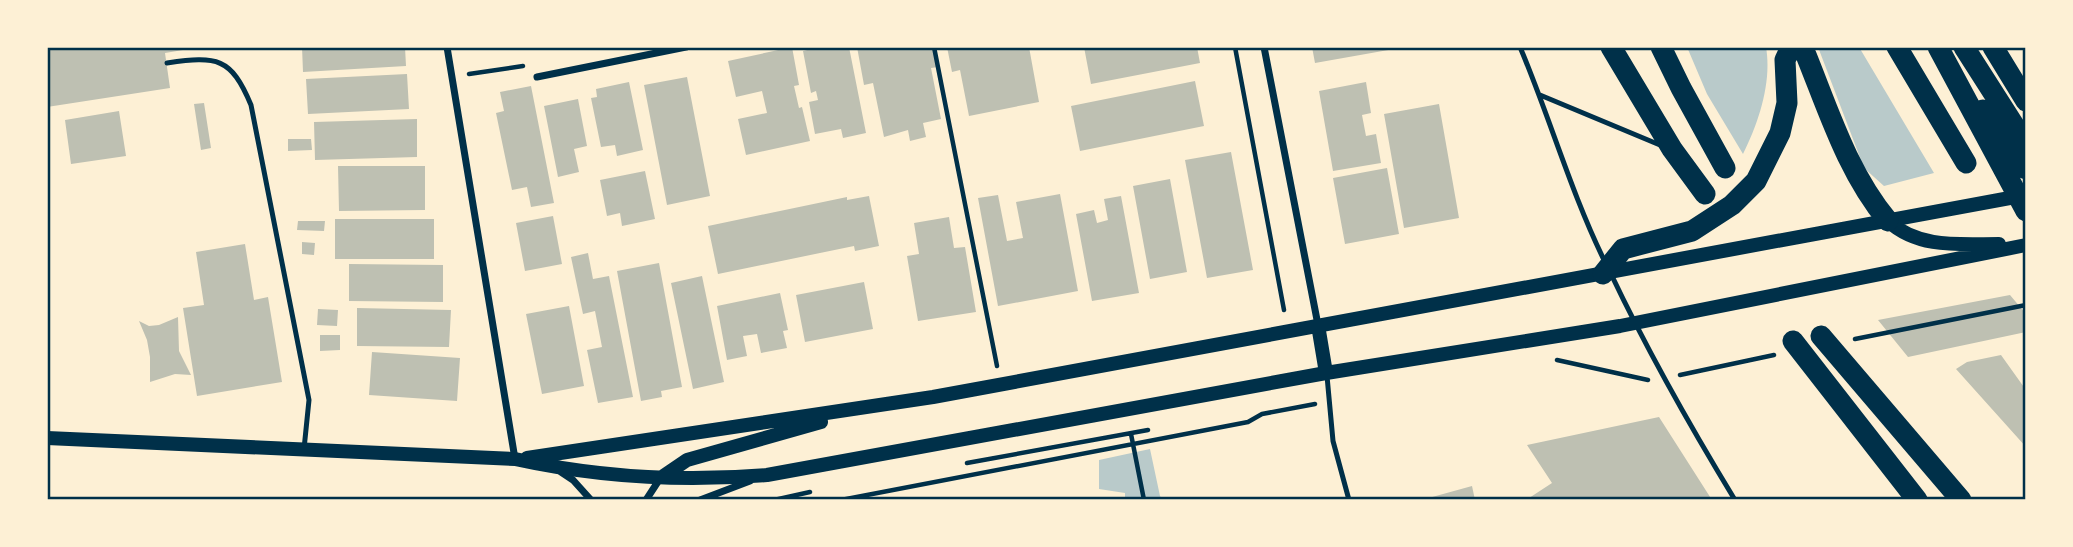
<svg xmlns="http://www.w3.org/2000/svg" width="2073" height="547" viewBox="0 0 2073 547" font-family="Commissioner,sans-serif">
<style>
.green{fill:#b9caca}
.building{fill:#bec0b2}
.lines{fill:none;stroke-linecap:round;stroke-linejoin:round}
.path{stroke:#003049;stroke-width:4.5}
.service{stroke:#003049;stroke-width:5}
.minor{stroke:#003049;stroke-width:7}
.secondary{stroke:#003049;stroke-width:14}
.motorway{stroke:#003049;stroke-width:21}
.neatline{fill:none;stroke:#003049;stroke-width:2.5}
</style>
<rect width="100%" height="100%" fill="#fdf0d5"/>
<!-- green -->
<path class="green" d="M 1687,47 L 1766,47 C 1772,82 1759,122 1743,154 L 1707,94 Z
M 1818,47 L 1859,47 L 1934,173 L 1884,186 L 1864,168 Z
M 1150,449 L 1160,496 L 1163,500 L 1125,500 L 1125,493 L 1099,489 L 1099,460 Z"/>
<!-- building -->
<path class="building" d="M 47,47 L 189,47 L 189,49 L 165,53 L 170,88 L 47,107 Z
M 302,47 L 405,47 L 406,66 L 303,72 Z
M 792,47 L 799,85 L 794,86 L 799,108 L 802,107 L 810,141 L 746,155 L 738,119 L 767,113 L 762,91 L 736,97 L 728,61 Z
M 820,47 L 849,47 L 866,133 L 843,138 L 841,129 L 815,134 L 809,102 L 818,100 L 816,91 L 811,93 L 803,51 Z
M 857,47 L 934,47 L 938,67 L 931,68 L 941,119 L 923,123 L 926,137 L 910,141 L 908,130 L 884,137 L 873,83 L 864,85 Z
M 947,47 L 1029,47 L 1039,102 L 969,116 L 960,70 L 952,72 Z
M 1084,47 L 1197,47 L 1200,63 L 1091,84 Z
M 1312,47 L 1394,47 L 1394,49 L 1315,63 Z
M 407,74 L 409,109 L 308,114 L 306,79 Z
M 687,77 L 710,196 L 667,205 L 644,85 Z
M 1195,81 L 1204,126 L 1080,151 L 1071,106 Z
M 629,82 L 643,150 L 617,156 L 615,145 L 601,147 L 591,98 L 597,97 L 596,89 Z
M 1366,82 L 1371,113 L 1362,115 L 1366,136 L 1376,134 L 1381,163 L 1333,171 L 1319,91 Z
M 531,86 L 554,203 L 531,207 L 527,187 L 512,190 L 496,113 L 504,111 L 500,92 Z
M 578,99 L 587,146 L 574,149 L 579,172 L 558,177 L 544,106 Z
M 204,103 L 211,148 L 201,150 L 194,104 Z
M 1439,104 L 1459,218 L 1404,228 L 1384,114 Z
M 119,111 L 126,156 L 71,164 L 65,120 Z
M 417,119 L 417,157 L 315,160 L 314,122 Z
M 288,139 L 311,139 L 312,150 L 288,151 Z
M 1231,152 L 1253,270 L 1207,278 L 1185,160 Z
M 338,166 L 425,166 L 425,210 L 339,211 Z
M 1387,168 L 1399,234 L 1345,244 L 1333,178 Z
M 645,171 L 655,219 L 622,226 L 620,213 L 607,216 L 600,180 Z
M 1170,179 L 1187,272 L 1150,279 L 1133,186 Z
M 1060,194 L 1078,291 L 998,306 L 978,198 L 998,195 L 1007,241 L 1023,238 L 1016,202 Z
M 869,196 L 879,246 L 855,251 L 854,246 L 718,274 L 708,226 L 847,197 L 847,200 Z
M 1121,196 L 1139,293 L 1092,301 L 1076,214 L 1094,210 L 1097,223 L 1108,220 L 1104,199 Z
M 553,216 L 562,264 L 525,271 L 516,223 Z
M 949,217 L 954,248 L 965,247 L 976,312 L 918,321 L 907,256 L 919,254 L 914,223 Z
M 335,219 L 434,219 L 434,259 L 335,259 Z
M 298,221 L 325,221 L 324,231 L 297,230 Z
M 302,242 L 315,243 L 314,255 L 302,254 Z
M 245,244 L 254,300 L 268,297 L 282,382 L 197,396 L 183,308 L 204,305 L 196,252 Z
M 588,253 L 593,279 L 609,276 L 633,397 L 598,403 L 587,350 L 602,347 L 595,311 L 583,314 L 571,257 Z
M 659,263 L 682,387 L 661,391 L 662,397 L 641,401 L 617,271 Z
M 349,264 L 443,265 L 443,302 L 349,301 Z
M 702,276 L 724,382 L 693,389 L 671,283 Z
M 864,282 L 873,329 L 805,342 L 796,295 Z
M 780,293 L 788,330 L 783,331 L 787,348 L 761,353 L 757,334 L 743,336 L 747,356 L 727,360 L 717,306 Z
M 2010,295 L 2026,314 L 2026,332 L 1908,357 L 1878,320 Z
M 569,306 L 584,386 L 542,394 L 526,314 Z
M 357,308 L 451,310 L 449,347 L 357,346 Z
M 318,309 L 338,310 L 337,326 L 317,325 Z
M 178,317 L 179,351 L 191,375 L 175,374 L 150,382 L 150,357 L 147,340 L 139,321 L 149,326 L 159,325 Z
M 320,335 L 340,335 L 340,350 L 320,351 Z
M 372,352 L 460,358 L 457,401 L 369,395 Z
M 2001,355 L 2026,390 L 2026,447 L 1956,369 L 1967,362 Z
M 1659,417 L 1712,500 L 1526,500 L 1552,483 L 1527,445 Z
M 1472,486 L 1475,500 L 1425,500 L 1425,499 Z"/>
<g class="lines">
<!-- path -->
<path class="path" d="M 934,47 L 997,366
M 1235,47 L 1284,310
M 469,74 L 523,66
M 1855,339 L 2026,305
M 1557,360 L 1648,380
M 1680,375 L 1774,355
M 1131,434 L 1144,500
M 967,463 L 1148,430
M 774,500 L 810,492
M 841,500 L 1248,422 L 1262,414 L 1315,404"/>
<!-- service -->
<path class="service" d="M 1520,47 C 1550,118 1571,193 1605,262
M 167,63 C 217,56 231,57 251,105 L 309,400 L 304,449
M 1540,95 L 1660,145
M 1611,274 C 1648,352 1690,426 1735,500
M 1327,376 L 1333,441 L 1349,500"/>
<!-- minor -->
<path class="minor" d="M 447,47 L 515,459
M 1264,47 L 1318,325
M 537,77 L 686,47
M 561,472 L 573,480 L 591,500
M 646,500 L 661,477
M 700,500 L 750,481"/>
<!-- secondary -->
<path class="secondary" d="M 1888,221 C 1919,249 1960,244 1999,244
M 1318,325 L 1326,373
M 47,438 L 515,459 C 597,477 683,482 767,475 L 1326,373 L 1620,326 L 2026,245
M 527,458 L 933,397 L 2026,195
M 662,477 L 687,460 L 821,422"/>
<!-- motorway -->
<path class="motorway" d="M 1611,47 L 1672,149 L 1705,194
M 1661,47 L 1681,88 L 1725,168
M 1799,47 L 1806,55 C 1829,112 1848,173 1888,221
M 1897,47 L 1966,163
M 1938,47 L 2026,211
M 1964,47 L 2026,144
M 1993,47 L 2026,101
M 1983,110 L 2026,169
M 1603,274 L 1623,249 L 1692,231 L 1732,205 L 1756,181 L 1780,133 L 1787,103 L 1785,60 L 1791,47
M 1821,336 L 1961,500
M 1793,341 L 1917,500"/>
</g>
<!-- border -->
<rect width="2073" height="547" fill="none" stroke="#fdf0d5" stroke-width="98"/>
<rect x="49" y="49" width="1975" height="449" class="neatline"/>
</svg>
